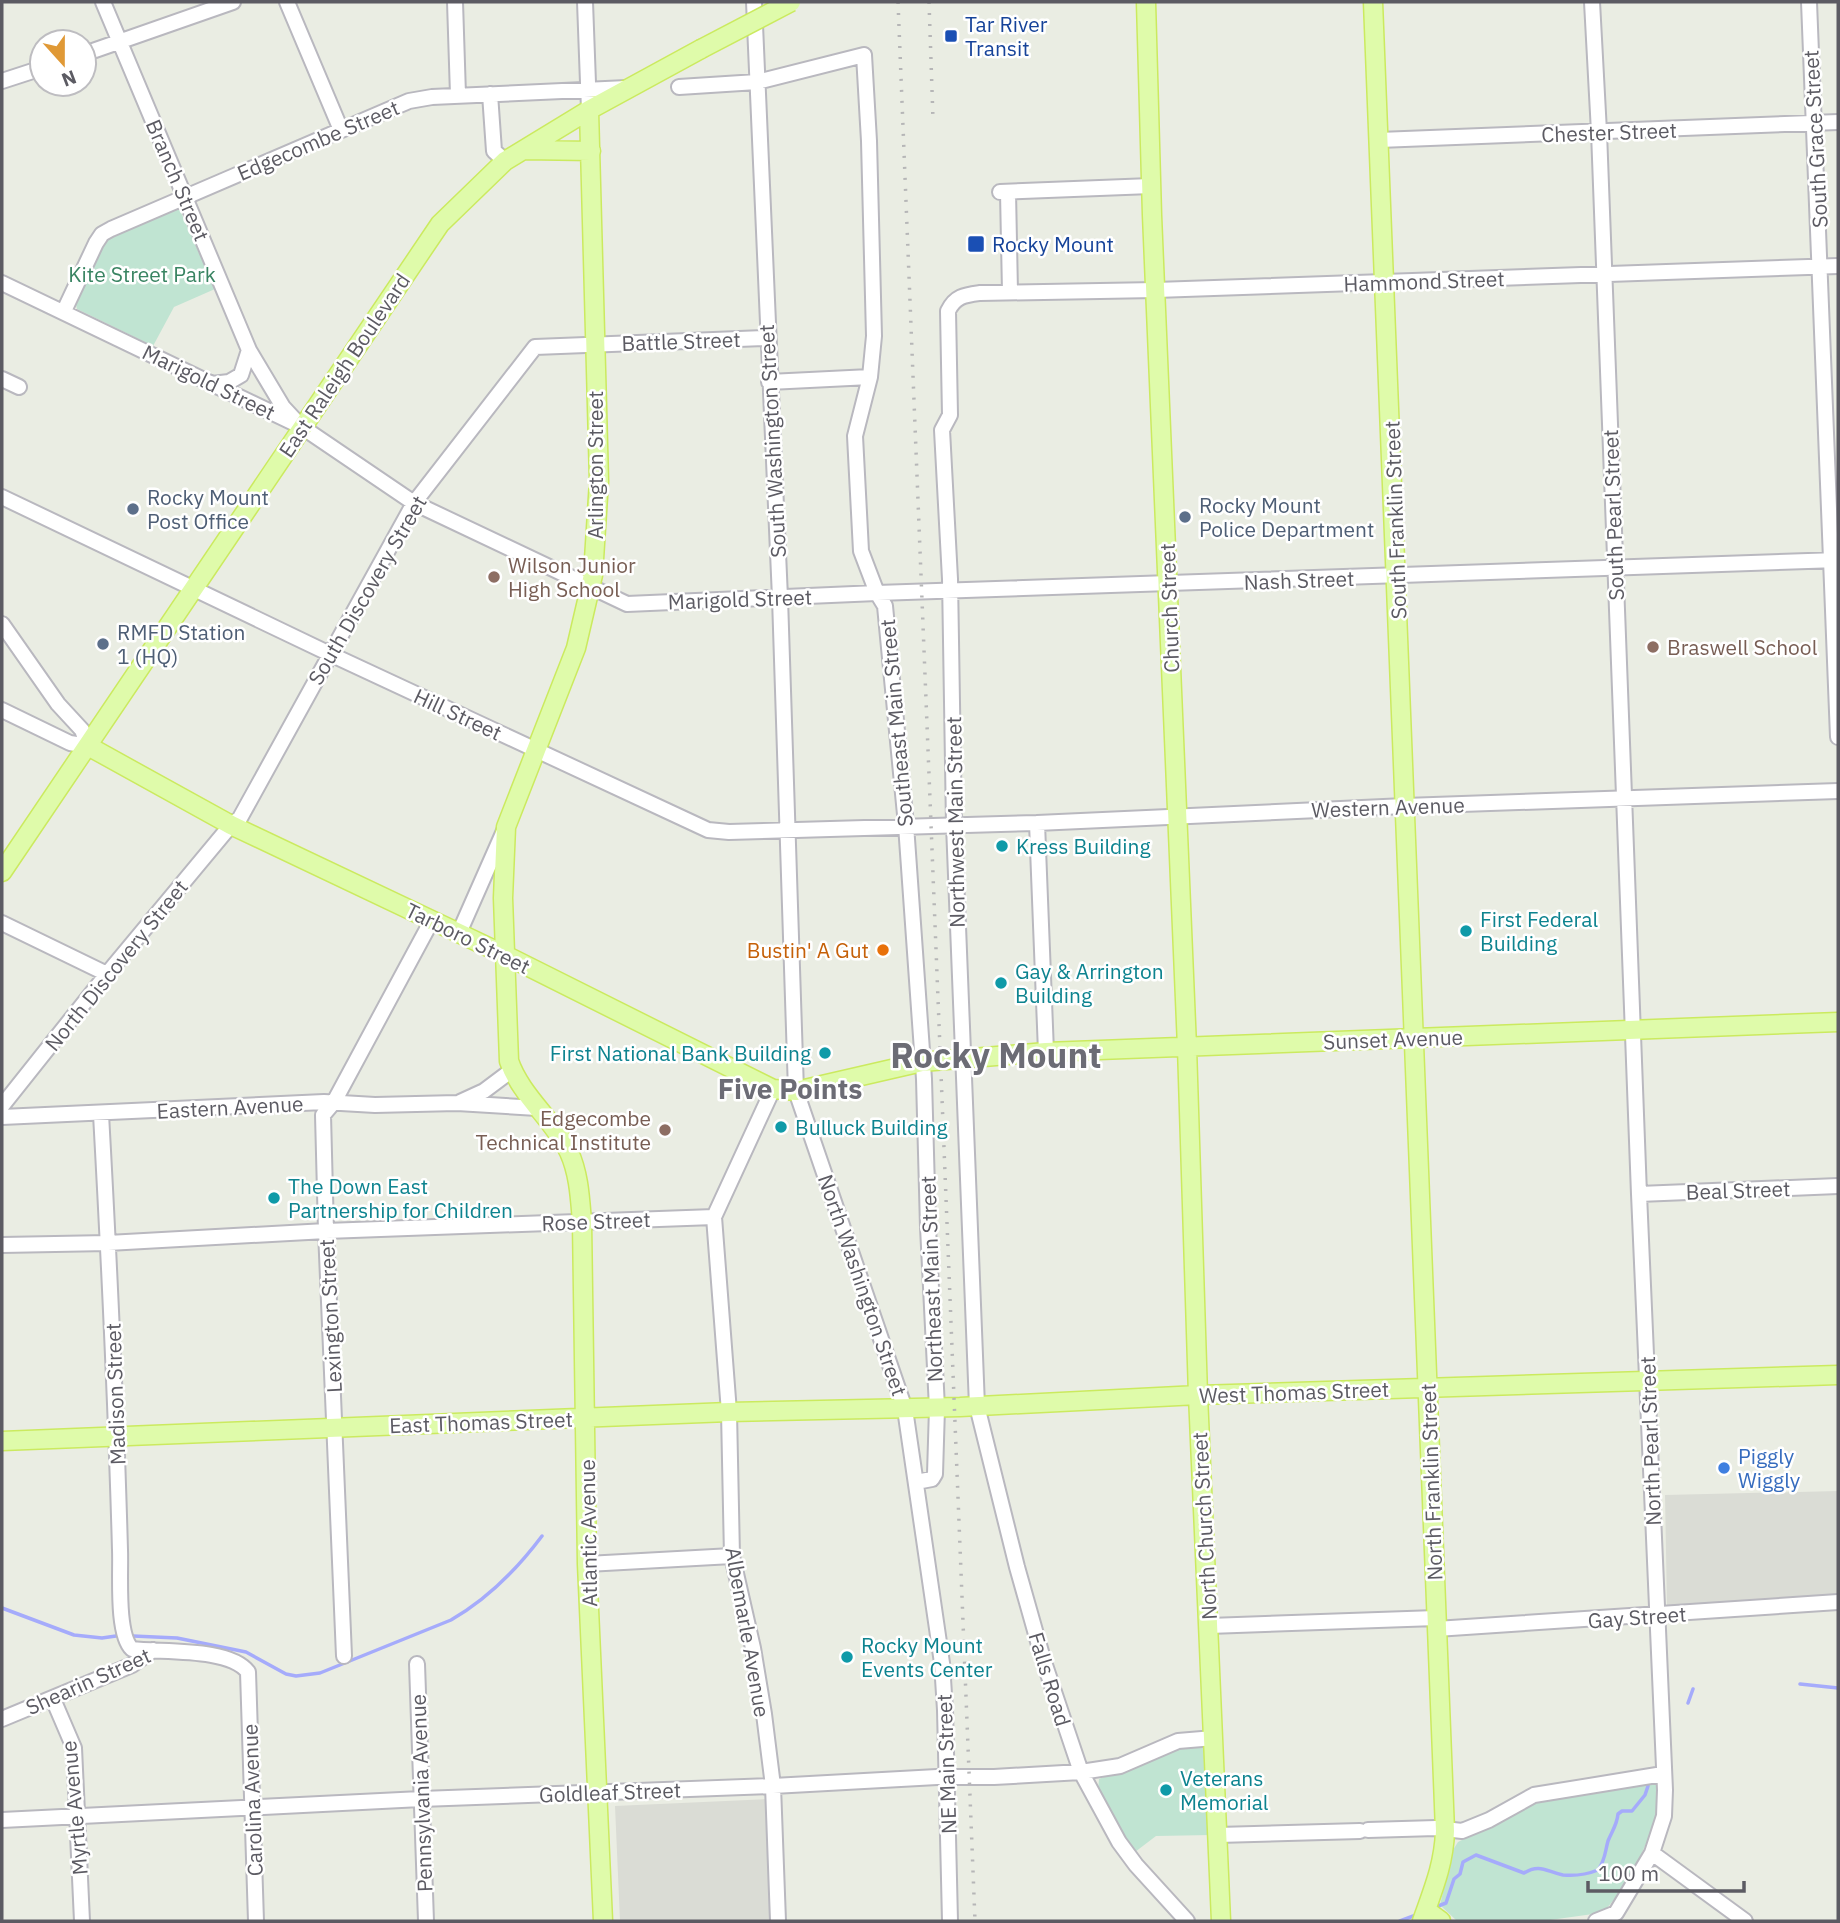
<svg xmlns="http://www.w3.org/2000/svg" width="1840" height="1923" viewBox="0 0 1840 1923" font-family="'IBM Plex Sans',sans-serif">
<style>
.industrial{fill:#dadcd5}
.green{fill:#c0e4d2}
.lines{fill:none;stroke-linecap:round;stroke-linejoin:round}
.stream{stroke:#a5abfb;stroke-width:3.5}
.minor-casing{stroke:#b9b8bf;stroke-width:18}
.major-casing{stroke:#cbea5f;stroke-width:21}
.minor{stroke:#fff;stroke-width:14}
.major{stroke:#dffbaa;stroke-width:18}
.rail{stroke:#b6b6b7;stroke-width:3.5;stroke-dasharray:2 9;stroke-linecap:butt}
.major-bridge-casing{stroke:#cbea5f;stroke-width:21;stroke-linecap:butt}
.major-bridge{stroke:#dffbaa;stroke-width:18}
.transit-dot{fill:#1a4fb4;stroke:#fff;stroke-width:2.5}
.service-dot{fill:#5c6f8a;stroke:#fff;stroke-width:2.5}
.education-dot{fill:#8d6e63;stroke:#fff;stroke-width:2.5}
.culture-dot{fill:#0f9aa8;stroke:#fff;stroke-width:2.5}
.food-dot{fill:#e8710a;stroke:#fff;stroke-width:2.5}
.shop-dot{fill:#3f7fe0;stroke:#fff;stroke-width:2.5}
.labels{text-anchor:middle;dominant-baseline:central;stroke-width:5;stroke-linejoin:round;paint-order:stroke}
.transit-label{font-size:21px;fill:#164399;stroke:#fff;text-anchor:start}
.street-label{font-size:21px;fill:#5c5b63;stroke:#fff}
.park-label{font-size:21px;fill:#398462;stroke:#fff}
.service-label{font-size:21px;fill:#4e5e75;stroke:#fff;text-anchor:start}
.education-label{font-size:21px;fill:#785e54;stroke:#fff;text-anchor:start}
.culture-label{font-size:21px;fill:#0d838f;stroke:#fff;text-anchor:start}
.food-label{font-size:21px;fill:#c56008;stroke:#fff;text-anchor:end}
.shop-label{font-size:21px;fill:#366cbe;stroke:#fff;text-anchor:start}
.district-label{font-size:28px;font-weight:bold;fill:#6c6c75;stroke:#fff}
.town-label{font-size:35px;font-weight:bold;fill:#6c6c75;stroke:#fff}
</style>
<rect width="100%" height="100%" fill="#eaede3"/>
<!-- industrial -->
<path class="industrial" d="M 1838,1491 L 1838,1596 L 1667,1607 L 1665,1495 Z
M 768,1799 L 773,1921 L 620,1921 L 615,1806 Z"/>
<!-- green -->
<path class="green" d="M 179,208 L 215,289 L 174,307 L 153,346 L 77,309 L 76,305 L 106,241 L 116,235 Z
M 1200,1745 L 1207,1753 L 1211,1835 L 1156,1836 L 1135,1852 L 1100,1797 L 1098,1791 L 1099,1779 L 1182,1746 Z
M 1650,1782 L 1656,1785 C 1660,1793 1660,1803 1658,1812 C 1653,1834 1620,1903 1600,1913 L 1543,1921 L 1457,1921 L 1440,1905 L 1453,1850 L 1458,1842 L 1533,1804 Z"/>
<g class="lines">
<!-- stream -->
<path class="stream" d="M 2,1608 L 74,1635 L 102,1638 L 116,1636
M 133,1636 L 177,1638 L 246,1652 L 286,1674 L 296,1676 L 320,1673 L 451,1620 C 486,1600 518,1568 542,1536
M 1800,1684 L 1838,1688
M 1688,1703 L 1693,1689
M 1433,1908 L 1446,1903 L 1454,1879 L 1460,1874 L 1463,1862 L 1476,1855 L 1524,1873 C 1540,1863 1547,1872 1563,1875 C 1574,1876 1588,1874 1598,1870 C 1605,1861 1605,1852 1608,1841 C 1612,1831 1617,1825 1618,1814 L 1622,1811 L 1632,1811 L 1645,1795 L 1648,1786
M 1400,1921 L 1416,1915"/>
<defs>
<path id="minor" d="M 103,2 L 249,350 L 283,407 L 296,421
M 287,2 L 341,130
M 455,2 L 458,95
M 585,2 L 589,110
M 754,2 L 780,598 L 796,1091 L 905,1409 L 942,1663 L 945,1710 L 950,1921
M 1592,2 L 1599,132 L 1639,1194 L 1665,1790 L 1664,1816 L 1652,1853 L 1616,1913 L 1596,1921
M 1809,2 L 1838,737
M 84,54 L 233,2
M 2,81 L 42,68
M 679,87 L 757,82 L 864,55 L 869,141 L 874,336 L 870,377 L 855,436 L 861,551 L 877,593 L 885,606 L 906,825 L 924,1079 L 928,1227 L 937,1408 L 935,1474 L 932,1479 L 916,1482
M 490,94 L 494,151 L 505,161
M 1379,140 L 1838,122
M 1000,192 L 1151,186
M 1008,192 L 1010,292
M 2,283 L 302,427 L 414,503 L 627,604 L 877,593 L 1838,560
M 64,311 L 96,243 L 102,234 L 111,229 L 409,101 L 432,97 L 627,88
M 2,379 L 19,387
M 769,382 L 870,377
M 212,384 L 229,382 L 241,375 L 249,350
M 2,497 L 330,654 L 708,830 L 729,832 L 1037,823 L 1405,806 L 1838,791
M 2,624 L 58,704 L 82,730 L 88,746 L 70,743 L 2,710
M 1037,823 L 1046,1052
M 2,923 L 107,974
M 459,933 L 504,831
M 460,1102 L 484,1091 L 512,1070
M 2,1106 L 107,974 L 231,825 L 240,818 L 414,503 L 535,347 L 767,338
M 101,1114 C 109,1259 116,1405 120,1550 C 121,1572 116,1634 132,1649 C 160,1653 229,1647 248,1672 L 256,1921
M 2,1117 L 324,1102 L 375,1105 L 457,1103 L 537,1108
M 1639,1194 L 1838,1186
M 714,1217 L 729,1412 L 732,1556 L 753,1648 L 764,1714 L 773,1786 L 778,1921
M 2,1245 L 108,1243 L 326,1231 L 714,1217 L 773,1089
M 587,1564 L 732,1556
M 1209,1626 L 1436,1618
M 1436,1629 L 1838,1602
M 344,1656 L 326,1231 L 323,1115 L 334,1102 L 432,920
M 417,1664 L 426,1921
M 53,1699 L 74,1748 L 82,1921
M 2,1719 L 132,1665 L 153,1650
M 2,1820 L 421,1799 L 773,1786 L 937,1777 L 994,1777 L 1081,1772 L 1120,1766 L 1178,1741 L 1214,1738
M 1368,1830 L 1436,1828 L 1462,1831 L 1489,1820 L 1534,1795 L 1663,1774
M 1218,1835 L 1360,1831
M 1652,1853 L 1745,1921
M 1187,1921 L 1136,1865 L 1119,1842 L 1081,1772 L 1043,1659 L 1017,1567 L 977,1406 L 954,825 L 950,579 L 942,430 L 950,415 L 948,311 C 955,296 965,295 980,293 L 1156,290 L 1838,266"/>
<path id="major" d="M 1146,2 L 1152,215 L 1187,1047 L 1198,1395 L 1221,1921
M 1373,2 L 1445,1831 C 1444,1864 1433,1890 1422,1921
M 589,110 L 599,481 L 593,575 L 576,648 L 506,827 L 503,898 L 509,1061 C 521,1096 553,1119 569,1152 C 579,1174 580,1198 582,1222 L 587,1564 L 603,1921
M 525,150 L 591,151
M 88,746 L 231,825 L 505,955 L 773,1089 L 796,1091 L 922,1062 L 1046,1052 L 1838,1022
M 2,872 L 440,224 L 505,161 L 589,110 L 701,49
M 2,1441 L 729,1412 L 960,1407 L 1198,1395 L 1838,1375
M 1426,1910 L 1441,1921"/>
</defs>
<!-- minor casing -->
<use href="#minor" class="minor-casing"/>
<!-- major casing -->
<use href="#major" class="major-casing"/>
<!-- minor -->
<use href="#minor" class="minor"/>
<!-- major -->
<use href="#major" class="major"/>
<!-- rail -->
<path class="rail" d="M 898,2 L 975,1921
M 929,2 L 933,119"/>
<defs>
<path id="major-bridge" d="M 701,49 L 791,2"/>
</defs>
<!-- major-bridge casing -->
<use href="#major-bridge" class="major-bridge-casing"/>
<!-- major-bridge -->
<use href="#major-bridge" class="major-bridge"/>
</g>
<!-- markers -->
<g class="transit-dot">
<rect x="944" y="29" width="14" height="14" rx="3.5"/>
<rect x="967" y="235" width="18" height="18" rx="3.5"/>
</g>
<g class="service-dot">
<circle cx="133" cy="509" r="7"/>
<circle cx="1185" cy="517" r="7"/>
<circle cx="103" cy="644" r="7"/>
</g>
<g class="education-dot">
<circle cx="494" cy="577" r="7"/>
<circle cx="1653" cy="647" r="7"/>
<circle cx="665" cy="1130" r="7"/>
</g>
<g class="culture-dot">
<circle cx="1002" cy="846" r="7"/>
<circle cx="1466" cy="931" r="7"/>
<circle cx="1001" cy="983" r="7"/>
<circle cx="825" cy="1053" r="7"/>
<circle cx="781" cy="1127" r="7"/>
<circle cx="274" cy="1198" r="7"/>
<circle cx="847" cy="1657" r="7"/>
<circle cx="1166" cy="1790" r="7"/>
</g>
<circle class="food-dot" cx="883" cy="950" r="7"/>
<circle class="shop-dot" cx="1724" cy="1468" r="7"/>
<g class="labels">
<!-- transit labels -->
<g class="transit-label">
<text x="965" y="24">Tar River<tspan x="965" dy="24">Transit</tspan></text>
<text x="992" y="244">Rocky Mount</text>
</g>
<!-- street labels -->
<g class="street-label">
<text transform="translate(1609 132) rotate(-2)">Chester Street</text>
<text transform="translate(1815 139) rotate(-93)">South Grace Street</text>
<text transform="translate(318 140) rotate(-23)">Edgecombe Street</text>
<text transform="translate(178 180) rotate(67)">Branch Street</text>
<text transform="translate(1424 281) rotate(-2)">Hammond Street</text>
<text transform="translate(681 341) rotate(-2)">Battle Street</text>
<text transform="translate(344 365) rotate(-56)">East Raleigh Boulevard</text>
<text transform="translate(209 382) rotate(26)">Marigold Street</text>
<text transform="translate(772 441) rotate(-93)">South Washington Street</text>
<text transform="translate(595 465) rotate(-90)">Arlington Street</text>
<text transform="translate(1613 515) rotate(-92)">South Pearl Street</text>
<text transform="translate(1395 520) rotate(-92)">South Franklin Street</text>
<text transform="translate(1299 580) rotate(-2)">Nash Street</text>
<text transform="translate(367 590) rotate(-60)">South Discovery Street</text>
<text transform="translate(740 599) rotate(-2)">Marigold Street</text>
<text transform="translate(1169 608) rotate(-92)">Church Street</text>
<text transform="translate(458 714) rotate(25)">Hill Street</text>
<text transform="translate(896 723) rotate(-95)">Southeast Main Street</text>
<text transform="translate(1388 807) rotate(-2)">Western Avenue</text>
<text transform="translate(955 822) rotate(-91)">Northwest Main Street</text>
<text transform="translate(468 938) rotate(26)">Tarboro Street</text>
<text transform="translate(116 965) rotate(-51)">North Discovery Street</text>
<text transform="translate(1393 1039) rotate(-2)">Sunset Avenue</text>
<text transform="translate(230 1107) rotate(-3)">Eastern Avenue</text>
<text transform="translate(1738 1190) rotate(-2)">Beal Street</text>
<text transform="translate(596 1221) rotate(-2)">Rose Street</text>
<text transform="translate(931 1279) rotate(-92)">Northeast Main Street</text>
<text transform="translate(863 1285) rotate(71)">North Washington Street</text>
<text transform="translate(330 1316) rotate(-93)">Lexington Street</text>
<text transform="translate(1294 1392) rotate(-2)">West Thomas Street</text>
<text transform="translate(115 1394) rotate(-92)">Madison Street</text>
<text transform="translate(481 1422) rotate(-2)">East Thomas Street</text>
<text transform="translate(1650 1441) rotate(-92)">North Pearl Street</text>
<text transform="translate(1431 1482) rotate(-92)">North Franklin Street</text>
<text transform="translate(1204 1526) rotate(-93)">North Church Street</text>
<text transform="translate(588 1533) rotate(-91)">Atlantic Avenue</text>
<text transform="translate(1637 1617) rotate(-4)">Gay Street</text>
<text transform="translate(748 1632) rotate(80)">Albemarle Avenue</text>
<text transform="translate(1050 1679) rotate(73)">Falls Road</text>
<text transform="translate(88 1681) rotate(-24)">Shearin Street</text>
<text transform="translate(946 1764) rotate(-92)">NE Main Street</text>
<text transform="translate(610 1792) rotate(-2)">Goldleaf Street</text>
<text transform="translate(421 1793) rotate(-92)">Pennsylvania Avenue</text>
<text transform="translate(252 1800) rotate(-92)">Carolina Avenue</text>
<text transform="translate(74 1808) rotate(-95)">Myrtle Avenue</text>
</g>
<!-- park labels -->
<g class="park-label">
<text x="142" y="274">Kite Street Park</text>
</g>
<!-- service labels -->
<g class="service-label">
<text x="147" y="497">Rocky Mount<tspan x="147" dy="24">Post Office</tspan></text>
<text x="1199" y="505">Rocky Mount<tspan x="1199" dy="24">Police Department</tspan></text>
<text x="117" y="632">RMFD Station<tspan x="117" dy="24">1 (HQ)</tspan></text>
</g>
<!-- education labels -->
<g class="education-label">
<text x="508" y="565">Wilson Junior<tspan x="508" dy="24">High School</tspan></text>
<text x="1667" y="647">Braswell School</text>
<text x="651" y="1118" text-anchor="end">Edgecombe<tspan x="651" dy="24">Technical Institute</tspan></text>
</g>
<!-- culture labels -->
<g class="culture-label">
<text x="1016" y="846">Kress Building</text>
<text x="1480" y="919">First Federal<tspan x="1480" dy="24">Building</tspan></text>
<text x="1015" y="971">Gay &amp; Arrington<tspan x="1015" dy="24">Building</tspan></text>
<text x="811" y="1053" text-anchor="end">First National Bank Building</text>
<text x="795" y="1127">Bulluck Building</text>
<text x="288" y="1186">The Down East<tspan x="288" dy="24">Partnership for Children</tspan></text>
<text x="861" y="1645">Rocky Mount<tspan x="861" dy="24">Events Center</tspan></text>
<text x="1180" y="1778">Veterans<tspan x="1180" dy="24">Memorial</tspan></text>
</g>
<!-- food labels -->
<g class="food-label">
<text x="869" y="950">Bustin' A Gut</text>
</g>
<!-- shop labels -->
<g class="shop-label">
<text x="1738" y="1456">Piggly<tspan x="1738" dy="24">Wiggly</tspan></text>
</g>
<!-- district labels -->
<g class="district-label">
<text x="790" y="1088">Five Points</text>
</g>
<!-- town labels -->
<g class="town-label">
<text x="996" y="1055">Rocky Mount</text>
</g>
</g>
<!-- border -->
<rect width="1840" height="1923" fill="none" stroke="#5c5b63" stroke-width="7"/>
<!-- north arrow -->
<g transform="translate(63 63) rotate(159)"><circle r="33" fill="#ffffff" stroke="#bebdc1" stroke-width="2"/>
<path d="M0-5L12 26L0 18L-12 26Z" fill="#e09936"/>
<text y="-10" font-size="19" font-weight="bold" text-anchor="middle" fill="#5c5b63">N</text>
</g>
<!-- scale -->
<path d="M1588 1881v10h156v-10" fill="none" stroke="#5c5b63" stroke-width="3.5"/>
<text x="1598" y="1881" font-size="21" fill="#5c5b63" stroke="#ffffff" stroke-width="5" paint-order="stroke">100 m</text>
</svg>
